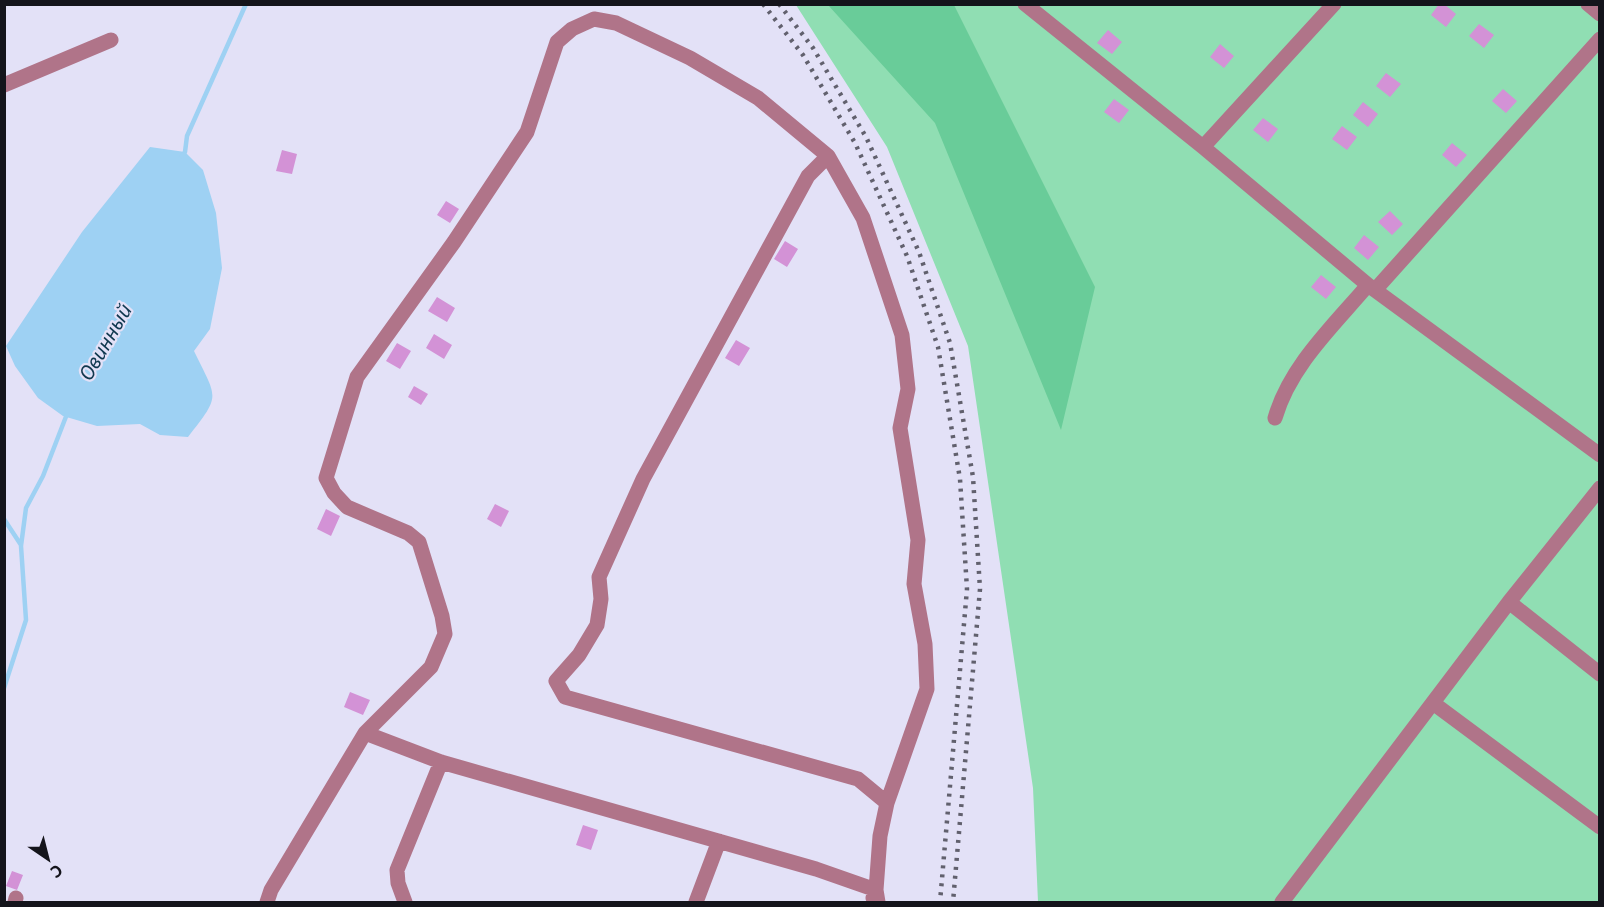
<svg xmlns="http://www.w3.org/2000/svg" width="1604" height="907" viewBox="0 0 1604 907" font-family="'Noto Sans',sans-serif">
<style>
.green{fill:#90deb3}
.forest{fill:#69cc99}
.water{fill:#9ed1f3}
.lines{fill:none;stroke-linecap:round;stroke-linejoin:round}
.stream{stroke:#9ed1f3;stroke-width:4.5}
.building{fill:#d392d6}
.minor{stroke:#b07489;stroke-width:15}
.rail{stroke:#61606d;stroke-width:4.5;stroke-dasharray:3 6;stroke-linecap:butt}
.labels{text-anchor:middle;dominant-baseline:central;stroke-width:4.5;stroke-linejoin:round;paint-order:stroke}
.water-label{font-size:20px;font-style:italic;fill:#10384f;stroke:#e3e1f7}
</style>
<rect width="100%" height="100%" fill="#e3e1f7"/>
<!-- green -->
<path class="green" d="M 796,5 L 1599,5 L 1599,902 L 1038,902 L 1033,788 L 968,346 L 887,147 Z"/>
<!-- forest -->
<path class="forest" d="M 828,5 L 954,5 L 1095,287 L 1061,430 L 935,123 Z"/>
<!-- water -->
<path class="water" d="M 150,147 L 185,152 L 203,170 L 216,213 L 222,268 L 210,329 L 194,351 C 217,399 222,394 188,437 L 160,435 L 140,424 L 97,426 L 63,416 L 38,398 L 15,366 L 6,346 L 82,232 Z"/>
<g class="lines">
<!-- stream -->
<path class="stream" d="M 182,156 L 185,152 L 187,136 L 246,4
M 4,519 L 21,545
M 4,688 L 26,620 L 21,546 L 26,508 L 43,476 L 67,414"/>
</g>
<!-- building -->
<path class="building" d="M 1439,4 L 1444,4 L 1456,14 L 1446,27 L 1431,15 Z
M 1479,24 L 1494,35 L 1484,48 L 1469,36 Z
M 1108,30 L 1122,42 L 1112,54 L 1097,43 Z
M 1220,44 L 1234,56 L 1224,68 L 1210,57 Z
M 1386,73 L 1401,84 L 1390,97 L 1376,86 Z
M 1503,89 L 1517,101 L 1506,113 L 1492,101 Z
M 1114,99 L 1129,110 L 1119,123 L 1104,112 Z
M 1363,102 L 1378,114 L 1368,127 L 1353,115 Z
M 1263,118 L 1278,129 L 1268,142 L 1253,130 Z
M 1342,126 L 1357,137 L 1347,150 L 1332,139 Z
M 1452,143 L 1467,155 L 1456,167 L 1442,155 Z
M 282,150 L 297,154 L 292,174 L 276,171 Z
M 446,201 L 459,209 L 450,223 L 437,215 Z
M 1390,211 L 1403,224 L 1392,235 L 1378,222 Z
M 1364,235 L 1379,247 L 1368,260 L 1354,248 Z
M 785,241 L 798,249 L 787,267 L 774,259 Z
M 1321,275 L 1336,287 L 1326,299 L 1311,287 Z
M 437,297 L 455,308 L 447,322 L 428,311 Z
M 434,334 L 452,345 L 444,359 L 426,348 Z
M 736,340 L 750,348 L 739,366 L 725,358 Z
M 397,343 L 411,351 L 400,369 L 386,361 Z
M 414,386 L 428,394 L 421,405 L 408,397 Z
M 495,504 L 509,511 L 501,527 L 487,519 Z
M 326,509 L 340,516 L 331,536 L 317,529 Z
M 350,692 L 370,700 L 363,715 L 344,707 Z
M 583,825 L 598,830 L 591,850 L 576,845 Z
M 12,871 L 23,875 L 17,890 L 6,886 Z"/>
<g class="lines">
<!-- minor -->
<path class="minor" d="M 1025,4 L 1203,147 L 1368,285 L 1600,455
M 1588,4 L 1600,14
M 4,85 L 111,40
M 1203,147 L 1334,4
M 828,156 L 808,176 L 643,479 L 599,577 L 601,599 L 597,625 L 579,655 L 556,681 L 565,697 L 858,779 L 887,803
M 1375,290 L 1600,39
M 1275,418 C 1290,366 1333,326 1368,285
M 1509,602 L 1600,674
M 1433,703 L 1600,827
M 365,733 L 441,762 L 816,869 L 876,890 L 873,898
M 15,902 L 16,898
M 267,902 L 271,890 L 365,733 L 431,667 L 445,634 L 442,616 L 419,542 L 408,533 L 347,507 L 334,493 L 326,478 L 357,377 L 454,242 L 527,132 L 557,42 L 572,29 L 594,19 L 616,23 L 690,58 L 758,98 L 828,156 L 863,218 L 902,335 L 908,389 L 900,428 L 918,540 L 914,584 L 925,644 L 927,689 L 887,803 L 880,836 L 876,890 L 878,902
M 405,902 L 398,883 L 397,870 L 441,762
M 696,902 L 719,841
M 1282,902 L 1509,602 L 1600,488"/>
<!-- rail -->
<path class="rail" d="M 763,4 L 803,55 L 855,143 L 907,256 L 938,347 L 960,479 L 967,589 L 940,902
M 779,4 L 813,48 L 866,137 L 919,252 L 950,343 L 973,477 L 980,589 L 953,902"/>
</g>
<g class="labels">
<!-- water labels -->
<g class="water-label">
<text transform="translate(105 342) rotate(-60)">Овинный</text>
</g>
</g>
<!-- border -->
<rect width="1604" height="907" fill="none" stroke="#14141b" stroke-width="12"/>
<!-- north arrow -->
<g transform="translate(48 859) rotate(145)" stroke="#e3e1f7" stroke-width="4.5" paint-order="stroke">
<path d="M0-4.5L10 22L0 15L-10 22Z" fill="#14141b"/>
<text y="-9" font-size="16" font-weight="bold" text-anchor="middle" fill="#14141b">С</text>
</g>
</svg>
